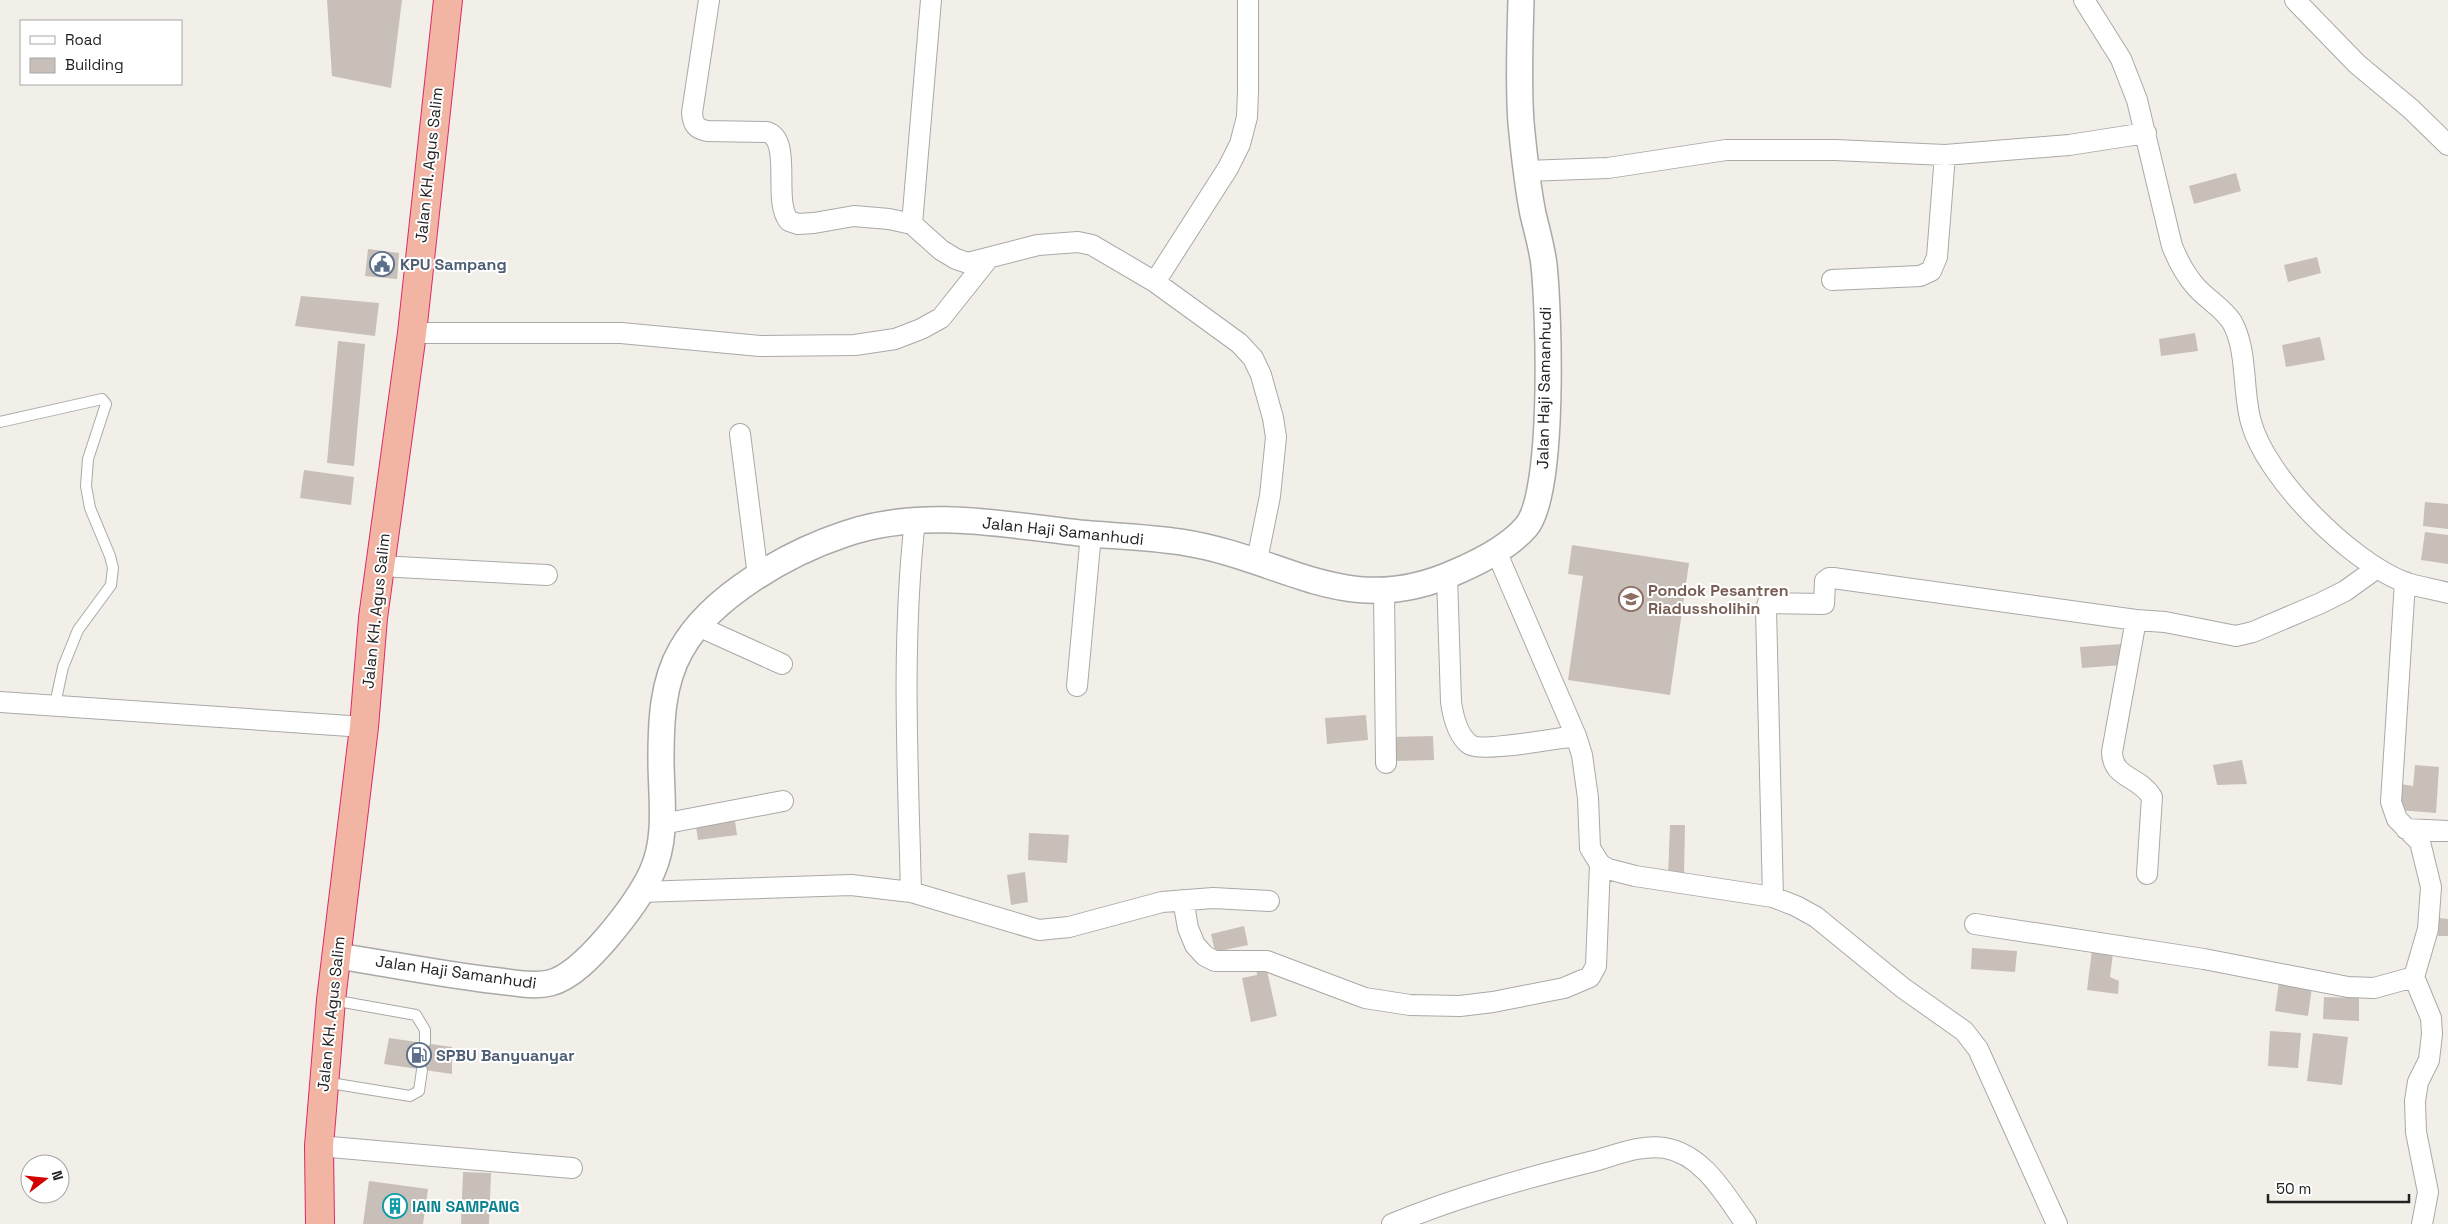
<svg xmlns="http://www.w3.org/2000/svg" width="2448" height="1224" viewBox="0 0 2448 1224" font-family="'Space Grotesk',sans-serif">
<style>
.building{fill:#c7bfb8}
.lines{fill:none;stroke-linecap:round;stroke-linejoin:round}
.service-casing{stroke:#a9a9a9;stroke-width:12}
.minor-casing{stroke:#a9a9a9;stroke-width:22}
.tertiary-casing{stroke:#a9a9a9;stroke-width:28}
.trunk-casing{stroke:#dc2a67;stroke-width:30}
.service{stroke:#fff;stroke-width:10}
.minor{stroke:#fff;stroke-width:20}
.tertiary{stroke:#fff;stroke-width:25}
.trunk{stroke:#f2b4a3;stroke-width:28}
.labels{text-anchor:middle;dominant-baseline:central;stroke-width:4;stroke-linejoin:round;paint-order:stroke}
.street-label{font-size:16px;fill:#222;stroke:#fff}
.service-label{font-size:16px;font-weight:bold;fill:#4e5e75;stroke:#fff;text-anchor:start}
.education-label{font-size:16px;font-weight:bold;fill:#785e54;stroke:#fff;text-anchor:start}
.culture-label{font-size:16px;font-weight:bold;fill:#0d838f;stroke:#fff;text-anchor:start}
</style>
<rect width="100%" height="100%" fill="#f2efe9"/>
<!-- building -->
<path class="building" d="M 327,0 L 402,0 L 391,88 L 332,76 Z
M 2236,173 L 2241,191 L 2194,204 L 2189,186 Z
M 368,249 L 399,253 L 397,279 L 365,276 Z
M 2317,257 L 2321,273 L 2288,282 L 2284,265 Z
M 301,296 L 379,303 L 375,336 L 295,326 Z
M 2195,333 L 2198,351 L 2161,356 L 2159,339 Z
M 2320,337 L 2325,360 L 2286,367 L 2282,345 Z
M 338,341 L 365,344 L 354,466 L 327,463 Z
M 304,470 L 354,477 L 351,505 L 300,498 Z
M 2425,502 L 2448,504 L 2448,529 L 2423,526 Z
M 2425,532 L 2448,535 L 2448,564 L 2421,560 Z
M 1572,545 L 1689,563 L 1670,695 L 1568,680 L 1583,576 L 1568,574 Z
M 2122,644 L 2123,665 L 2082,668 L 2080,647 Z
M 1366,715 L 1368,740 L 1327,744 L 1325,718 Z
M 1433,736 L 1434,760 L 1394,761 L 1393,737 Z
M 2242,760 L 2247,784 L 2217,785 L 2213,765 Z
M 2415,765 L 2439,767 L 2436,813 L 2398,810 L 2400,784 L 2413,786 Z
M 734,814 L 737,835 L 698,840 L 695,820 Z
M 1670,825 L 1685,825 L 1684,877 L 1668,877 Z
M 1029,833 L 1069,835 L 1067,863 L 1028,860 Z
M 1025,872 L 1028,902 L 1011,905 L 1007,875 Z
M 2439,918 L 2448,919 L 2448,936 L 2438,936 Z
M 1244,926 L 1248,945 L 1215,952 L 1211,934 Z
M 1972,948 L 2017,951 L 2015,972 L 1971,969 Z
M 2092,950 L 2113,953 L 2110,977 L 2119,981 L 2118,994 L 2087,990 Z
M 1266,966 L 1277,1016 L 1251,1022 L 1242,978 L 1257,975 L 1256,968 Z
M 2279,982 L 2312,987 L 2308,1016 L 2275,1011 Z
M 2324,997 L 2359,998 L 2359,1021 L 2323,1019 Z
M 2270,1031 L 2301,1033 L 2298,1068 L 2268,1066 Z
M 2313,1033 L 2348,1037 L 2342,1085 L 2307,1081 Z
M 389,1038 L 452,1047 L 452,1074 L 384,1064 Z
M 463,1172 L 491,1173 L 489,1224 L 461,1224 Z
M 369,1181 L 428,1189 L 423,1224 L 363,1224 Z"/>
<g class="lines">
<defs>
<path id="service" d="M 0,422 L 102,399 L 106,404 L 88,459 L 86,486 L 90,508 L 110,556 L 113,568 L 111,585 L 78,630 L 63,667 L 55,704
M 332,1000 L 416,1015 L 425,1030 L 425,1043
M 324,1082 L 410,1096 L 419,1091 L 422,1070"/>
<path id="minor" d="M 709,0 L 692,113 C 693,124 696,129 707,131 L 767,132 C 793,140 772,201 789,221 L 798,224 L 814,223 L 854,216 L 889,219 L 912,224 L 941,250 L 956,259 L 968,263 L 1038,245 L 1078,242 L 1092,245 L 1155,282 L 1239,343 L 1253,358 L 1261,375 L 1273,418 L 1276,437 L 1270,496 L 1257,560
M 2084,0 L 2121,59 L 2137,100 L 2172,246 C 2178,261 2185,275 2197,288 C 2207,299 2223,308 2232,322 C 2248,351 2242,390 2251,422 C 2266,478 2350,561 2404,582 C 2418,587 2434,589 2448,593
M 2295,0 L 2357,64 L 2411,109 L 2448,145
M 1526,171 L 1608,168 L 1726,150 L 1835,150 L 1945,155 L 2069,145 L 2146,133
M 912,224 L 931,0
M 1832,280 L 1920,276 L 1931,271 L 1937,257 L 1945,155
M 1155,282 L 1228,168 L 1240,144 L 1247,117 L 1248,91 L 1248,0
M 412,333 L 621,333 L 760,346 L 855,345 L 895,339 L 921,329 L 941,318 L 988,259
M 740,434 L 758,576
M 1496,551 L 1576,736 L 1582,755 L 1588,798 L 1590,848 L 1600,864 L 1608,869 L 1635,876 L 1773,897 L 1796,906 L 1816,917 L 1903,988 L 1964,1031 L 1978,1049 L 2057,1224
M 380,566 L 547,575
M 1447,576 L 1451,702 C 1453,716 1458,735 1469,744 C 1480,753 1559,738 1576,736
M 2405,582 L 2391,802 L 2397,819 L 2420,842 L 2431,887 L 2428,929 L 2414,977 L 2431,1018 L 2432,1034 L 2429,1060 L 2418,1082 L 2415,1101 L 2416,1132 L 2428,1192 L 2422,1224
M 1384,591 L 1386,763
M 2136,620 L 2112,752 C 2113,779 2138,775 2152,797 L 2147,874
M 698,626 L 782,664
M 1077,686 L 1091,534
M 0,702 L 364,727
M 662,824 L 783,801
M 2406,829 L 2448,831
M 640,892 L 851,885 L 911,892 L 1039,930 L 1069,927 L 1162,902 L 1213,898 L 1269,901
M 911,892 C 908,768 901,644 915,520
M 1773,897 L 1766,609 L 1768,603 L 1824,604 L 1825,581 L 1829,578 L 1833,578 L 2136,620 L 2165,622 L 2236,636 L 2253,632 L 2321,603 L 2345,591 L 2377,568
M 1183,900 L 1188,928 L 1195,945 L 1205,956 L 1215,961 L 1267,961 L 1365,998 L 1410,1005 L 1460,1006 L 1493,1002 L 1564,988 L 1590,977 L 1596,966 L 1600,864
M 1975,924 L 2204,959 L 2348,987 L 2374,988 L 2414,977
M 319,1146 L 572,1168
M 1392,1224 C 1457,1197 1526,1178 1594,1161 C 1616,1155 1642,1144 1665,1148 C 1704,1155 1725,1195 1746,1224"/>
<path id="tertiary" d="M 337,956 C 391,964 445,975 499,981 C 515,983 534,987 550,983 C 571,978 592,955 606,939 C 623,919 641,896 652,872 C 668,837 661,797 661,760 C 661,723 662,683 681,650 C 711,596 788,553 845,534 C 921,508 1001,524 1079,533 C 1112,536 1147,537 1181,542 C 1286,558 1347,622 1458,571 C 1481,561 1509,547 1526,527 C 1555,495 1549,313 1544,265 C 1542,248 1537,231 1533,214 C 1527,184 1524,154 1521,123 C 1518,82 1520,41 1521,0"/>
<path id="trunk" d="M 320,1224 L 319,1146 L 331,1000 L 364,727 L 373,618 L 412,333 L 448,0"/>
</defs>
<!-- service casing -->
<use href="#service" class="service-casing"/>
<!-- minor casing -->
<use href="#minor" class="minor-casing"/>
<!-- tertiary casing -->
<use href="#tertiary" class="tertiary-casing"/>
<!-- trunk casing -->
<use href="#trunk" class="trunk-casing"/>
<!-- service -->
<use href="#service" class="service"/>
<!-- minor -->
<use href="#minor" class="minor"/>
<!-- tertiary -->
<use href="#tertiary" class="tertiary"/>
<!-- trunk -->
<use href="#trunk" class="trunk"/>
</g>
<!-- icons -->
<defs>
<symbol id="civic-ring" viewBox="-11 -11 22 22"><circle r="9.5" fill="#fff" stroke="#5c6f8a" stroke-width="1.5"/><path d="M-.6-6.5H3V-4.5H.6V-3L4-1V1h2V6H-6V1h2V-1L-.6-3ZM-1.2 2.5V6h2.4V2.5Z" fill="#5c6f8a"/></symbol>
<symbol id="school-ring" viewBox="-11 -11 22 22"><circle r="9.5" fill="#fff" stroke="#8d6e63" stroke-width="1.5"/><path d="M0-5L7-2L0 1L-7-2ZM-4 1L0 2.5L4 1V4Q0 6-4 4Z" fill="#8d6e63"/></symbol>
<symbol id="fuel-ring" viewBox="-11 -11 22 22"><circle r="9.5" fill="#fff" stroke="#5c6f8a" stroke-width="1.5"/><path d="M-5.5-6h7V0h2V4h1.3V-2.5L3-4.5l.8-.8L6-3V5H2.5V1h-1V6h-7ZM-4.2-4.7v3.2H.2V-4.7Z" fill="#5c6f8a"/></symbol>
<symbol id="building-ring" viewBox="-11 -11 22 22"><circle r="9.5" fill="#fff" stroke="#0f9aa8" stroke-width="1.5"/><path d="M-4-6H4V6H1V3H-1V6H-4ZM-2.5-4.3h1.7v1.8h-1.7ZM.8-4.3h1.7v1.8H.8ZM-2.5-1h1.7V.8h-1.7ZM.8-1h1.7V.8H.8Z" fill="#0f9aa8"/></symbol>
</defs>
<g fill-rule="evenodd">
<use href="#civic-ring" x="368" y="250" width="28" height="28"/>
<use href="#school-ring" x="1617" y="585" width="28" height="28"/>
<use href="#fuel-ring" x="405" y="1041" width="28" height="28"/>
<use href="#building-ring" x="381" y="1192" width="28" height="28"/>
</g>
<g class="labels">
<!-- street labels -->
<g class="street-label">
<text transform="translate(429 165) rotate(-84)">Jalan KH. Agus Salim</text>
<text transform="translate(1544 388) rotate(-89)">Jalan Haji Samanhudi</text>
<text transform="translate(1063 531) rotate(6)">Jalan Haji Samanhudi</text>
<text transform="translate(376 611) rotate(-84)">Jalan KH. Agus Salim</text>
<text transform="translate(456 972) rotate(8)">Jalan Haji Samanhudi</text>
<text transform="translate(331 1014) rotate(-84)">Jalan KH. Agus Salim</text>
</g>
<!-- service labels -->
<g class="service-label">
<text x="400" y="264">KPU Sampang</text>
<text x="436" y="1055">SPBU Banyuanyar</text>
</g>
<!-- education labels -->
<g class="education-label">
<text x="1648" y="590">Pondok Pesantren<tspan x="1648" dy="18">Riadussholihin</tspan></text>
</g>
<!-- culture labels -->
<g class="culture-label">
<text x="412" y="1206">IAIN SAMPANG</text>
</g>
</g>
<!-- legend -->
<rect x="20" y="20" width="162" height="65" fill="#ffffff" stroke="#a7a7a7"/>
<rect x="30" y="36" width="25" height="8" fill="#ffffff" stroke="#a7a7a7"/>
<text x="65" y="45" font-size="15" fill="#222222">Road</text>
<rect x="30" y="58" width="25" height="15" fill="#c7bfb8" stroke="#a7a7a7"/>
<text x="65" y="70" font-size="15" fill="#222222">Building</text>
<!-- north arrow -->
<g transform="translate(45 1179) rotate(74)"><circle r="24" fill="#ffffff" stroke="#a7a7a7"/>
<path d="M0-4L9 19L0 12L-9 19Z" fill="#d40000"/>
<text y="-8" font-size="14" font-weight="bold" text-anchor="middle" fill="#222222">N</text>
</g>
<!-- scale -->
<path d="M2268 1194v8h141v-8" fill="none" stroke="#222222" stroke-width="2.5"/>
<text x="2276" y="1194" font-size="15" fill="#222222" stroke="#ffffff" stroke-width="4" paint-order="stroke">50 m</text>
</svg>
